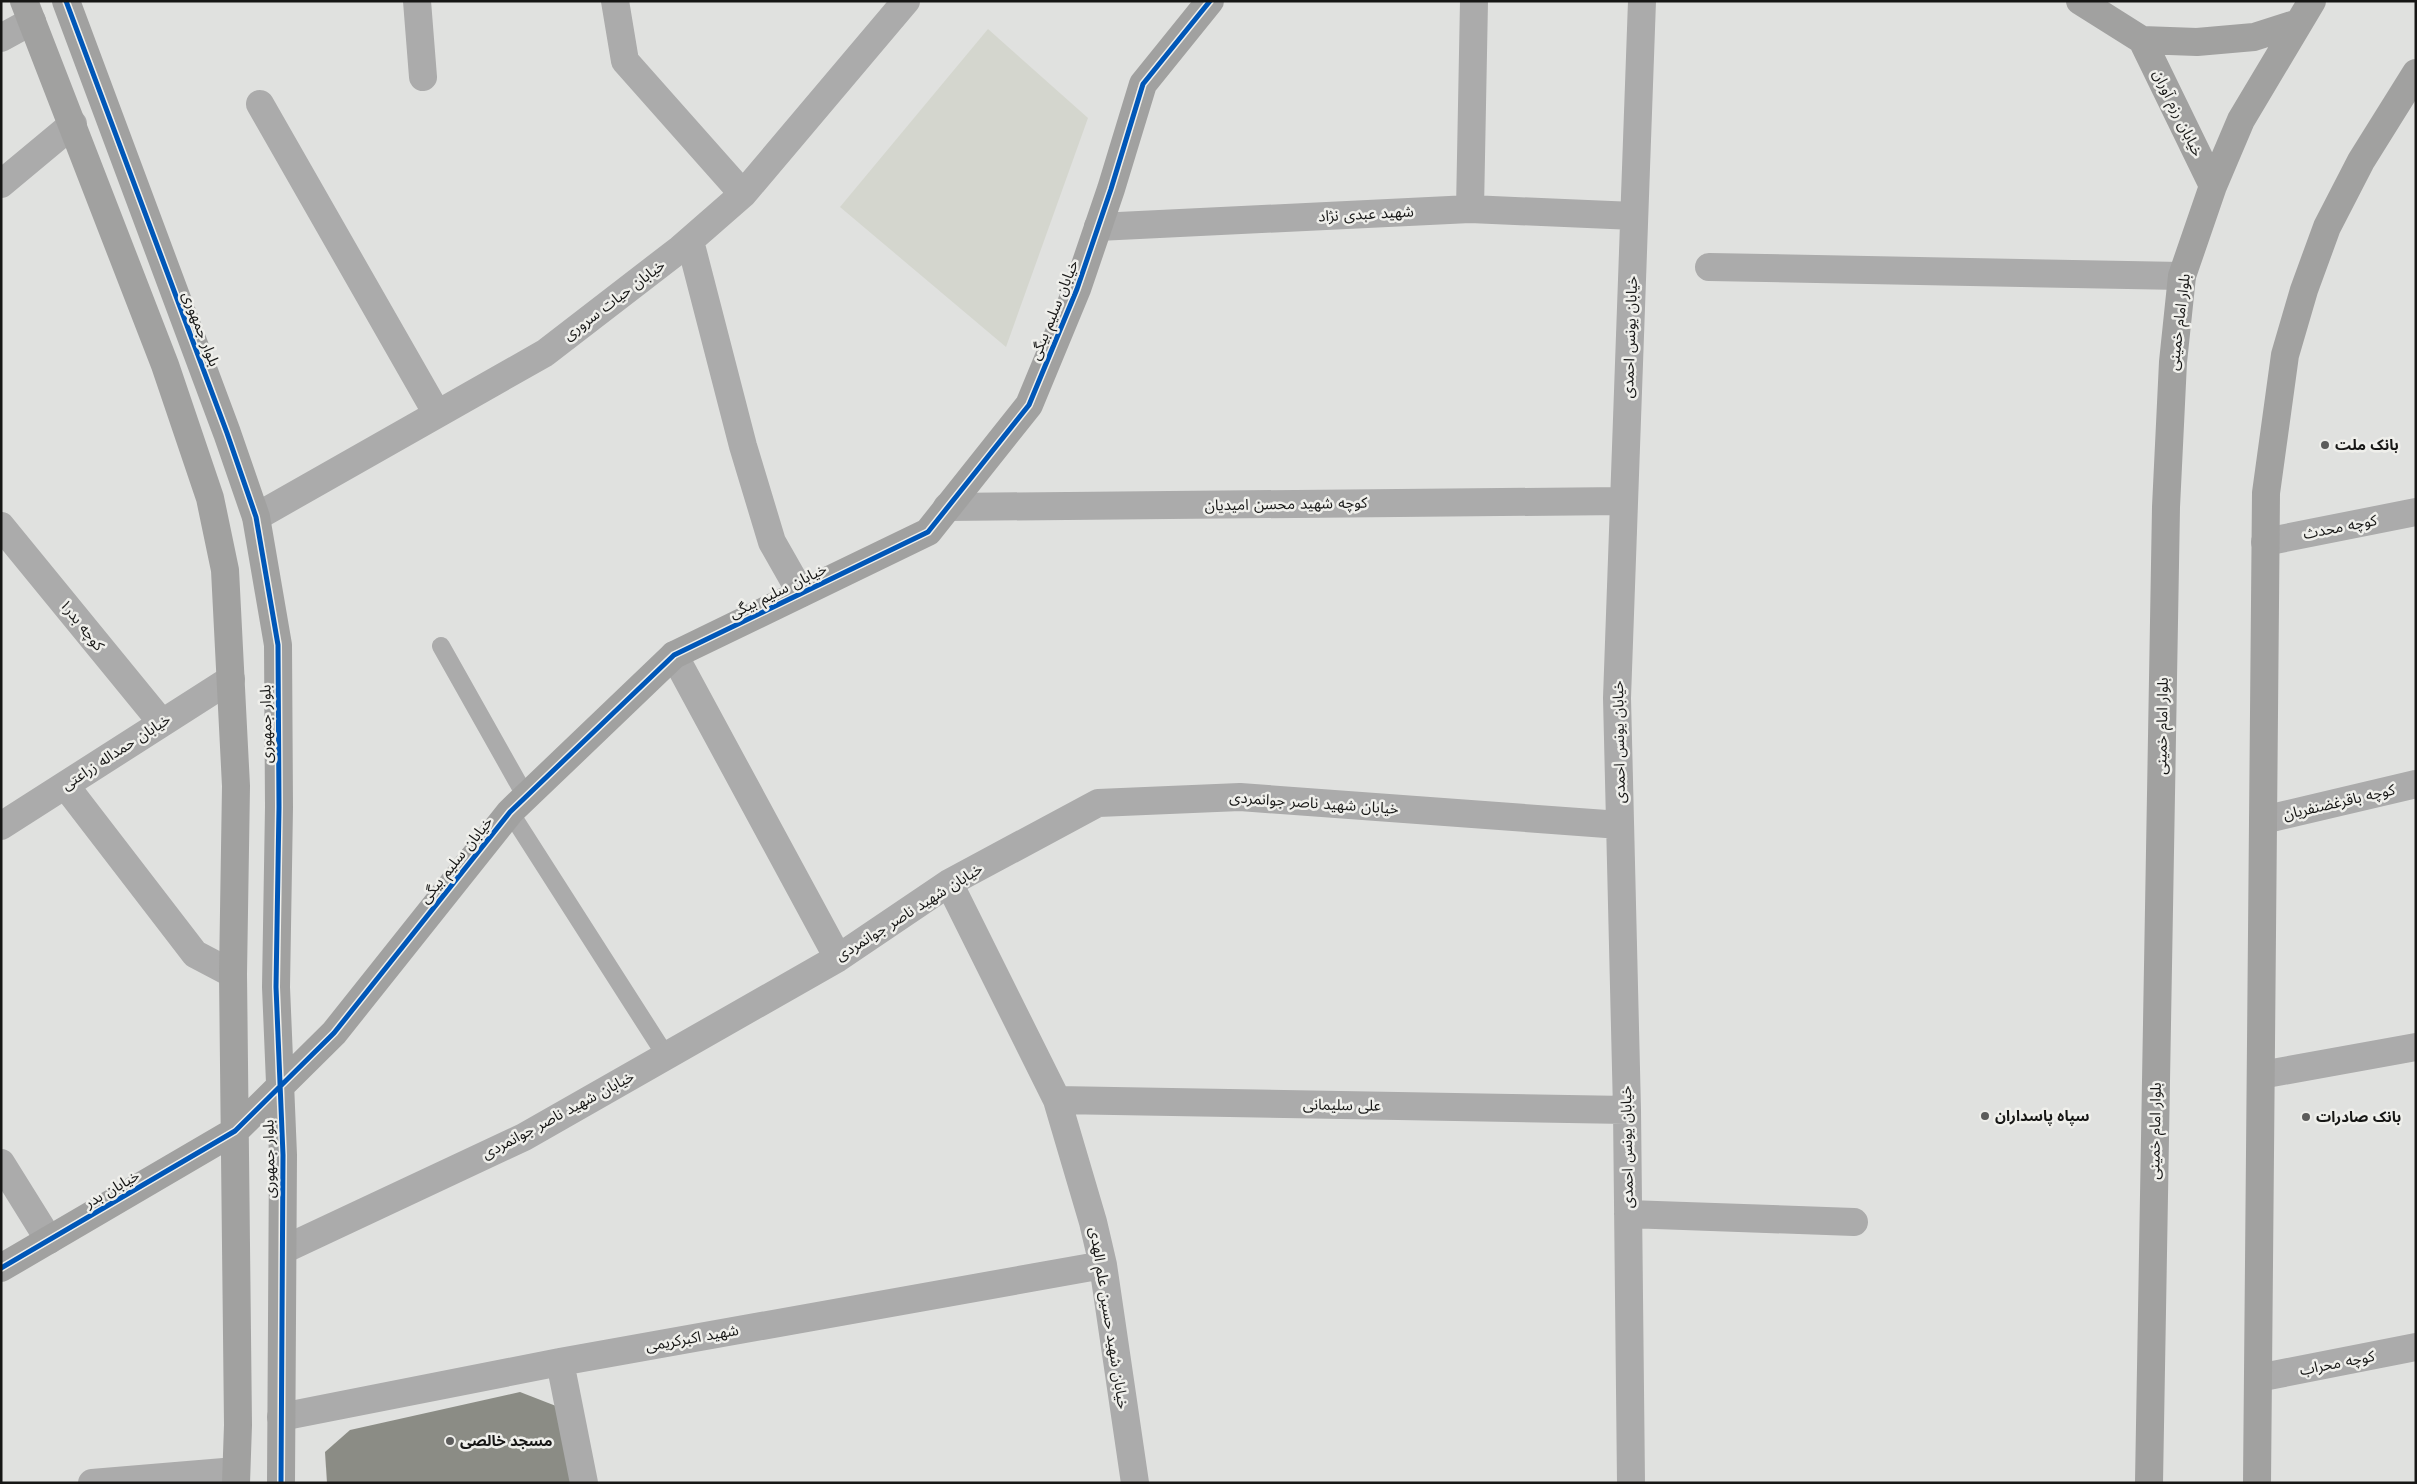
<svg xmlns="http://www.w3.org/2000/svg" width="2417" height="1484" viewBox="0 0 2417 1484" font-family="'Work Sans','Noto Sans Arabic',sans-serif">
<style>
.built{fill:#d4d6ce}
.building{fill:#8b8c85}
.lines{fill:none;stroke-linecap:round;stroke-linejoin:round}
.lane{stroke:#ababab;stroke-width:18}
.street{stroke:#ababab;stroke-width:28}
.secondary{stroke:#a1a1a0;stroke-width:28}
.cycleway-casing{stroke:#efefeb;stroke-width:8}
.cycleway{stroke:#0057b8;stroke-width:5}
.poi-dot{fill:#5d5d5c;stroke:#efefeb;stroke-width:2}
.labels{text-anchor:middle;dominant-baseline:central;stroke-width:5;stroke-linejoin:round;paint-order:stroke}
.street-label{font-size:15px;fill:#161615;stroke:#efefeb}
.poi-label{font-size:15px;font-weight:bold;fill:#161615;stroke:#efefeb;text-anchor:start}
</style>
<rect width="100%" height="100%" fill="#e0e1df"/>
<!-- built -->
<path class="built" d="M 988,29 L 1088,118 L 1006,347 L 840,207 Z"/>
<!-- building -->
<path class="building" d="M 520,1392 L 556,1406 L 571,1483 L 327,1483 L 325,1452 L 350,1430 Z"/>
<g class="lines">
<!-- lane -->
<path class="lane" d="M 441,646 L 526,797
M 510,812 L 666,1056"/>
<!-- street -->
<path class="street" d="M 417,1 L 423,77
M 615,1 L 625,61 L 743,194
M 1,38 L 32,21
M 260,104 L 436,412
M 1,184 L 73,124
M 1470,209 L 1474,1
M 1098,227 L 1470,209 L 1634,216
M 690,241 L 743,446 L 772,542 L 801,593
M 1709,267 L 2182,276
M 947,507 L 1624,501
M 256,517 L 545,353 L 680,249 L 743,194 L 906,1
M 1,526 L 162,723
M 2265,542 L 2416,512
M 674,655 L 838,958
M 65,785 L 195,954 L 233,974
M 2263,820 L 2416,784
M 1,826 L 231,679
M 949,883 L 1057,1100 L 1093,1222 L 1103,1265 L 1135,1483
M 2261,1075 L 2416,1047
M 1057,1100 L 1627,1110
M 1,1163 L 49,1240
M 1628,1214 L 1854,1222
M 283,1250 L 524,1137 L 838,958 L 949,883 L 1098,803 L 1240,797 L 1620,825
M 560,1362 L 584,1483
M 2258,1378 L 2416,1347
M 281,1417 L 560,1362 L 1103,1265
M 92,1483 L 236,1471
M 1631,1483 L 1627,1110 L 1617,698 L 1642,1"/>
<!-- secondary -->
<path class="secondary" d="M 24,1 L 165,365 L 210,498 L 225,570 L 236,786 L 233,974 L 238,1425 L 236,1483
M 66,1 L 227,433 L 256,517 L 278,645 L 279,807 L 276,987 L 283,1155 L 281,1483
M 2080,1 L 2142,40 L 2197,42 L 2254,37 L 2298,23
M 2142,40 L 2213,186
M 1,1268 L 235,1131 L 334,1033 L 510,812 L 674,655 L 928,532 L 1029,405 L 1077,289 L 1111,189 L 1143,84 L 1210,1
M 2149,1483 L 2166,507 L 2173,362 L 2182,276 L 2213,186 L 2241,120 L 2312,1
M 2257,1483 L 2266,493 L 2285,355 L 2304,290 L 2327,227 L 2361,161 L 2416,73"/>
<defs>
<path id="cycleway" d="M 66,1 L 227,433 L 256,517 L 278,645 L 279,807 L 276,987 L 283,1155 L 281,1483
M 1,1268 L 235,1131 L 334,1033 L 510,812 L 674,655 L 928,532 L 1029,405 L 1077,289 L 1111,189 L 1143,84 L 1210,1"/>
</defs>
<!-- cycleway casing -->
<use href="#cycleway" class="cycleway-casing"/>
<!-- cycleway -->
<use href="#cycleway" class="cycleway"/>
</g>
<!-- markers -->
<g class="poi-dot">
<circle cx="2325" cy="445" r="5"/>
<circle cx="1985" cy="1116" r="5"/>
<circle cx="2306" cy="1117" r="5"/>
<circle cx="450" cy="1441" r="5"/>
</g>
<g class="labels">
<!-- street labels -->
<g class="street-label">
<text transform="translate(2178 113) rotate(64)">خیابان رزم آوران</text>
<text transform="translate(1366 214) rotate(-3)">شهید عبدی نژاد</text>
<text transform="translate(614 300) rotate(-37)">خیابان حیات سروری</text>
<text transform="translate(1054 310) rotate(-68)">خیابان سلیم بیگی</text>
<text transform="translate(2179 322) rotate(-83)">بلوار امام خمینی</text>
<text transform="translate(201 329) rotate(69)">بلوار جمهوری</text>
<text transform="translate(1630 337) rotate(-88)">خیابان یونس احمدی</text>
<text transform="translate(1286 504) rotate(-1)">کوچه شهید محسن امیدیان</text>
<text transform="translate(2340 527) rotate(-11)">کوچه محدث</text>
<text transform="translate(778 591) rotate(-26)">خیابان سلیم بیگی</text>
<text transform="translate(82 625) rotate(51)">کوچه بدر۱</text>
<text transform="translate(266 724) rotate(-91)">بلوار جمهوری</text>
<text transform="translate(2162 726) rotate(-89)">بلوار امام خمینی</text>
<text transform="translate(1619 742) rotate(-91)">خیابان یونس احمدی</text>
<text transform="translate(116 752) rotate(-33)">خیابان حمداله زراعتی</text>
<text transform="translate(2339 802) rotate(-13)">کوچه باقرغضنفریان</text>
<text transform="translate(1314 803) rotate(4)">خیابان شهید ناصر جوانمردی</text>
<text transform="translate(456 860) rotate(-51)">خیابان سلیم بیگی</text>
<text transform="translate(909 912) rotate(-32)">خیابان شهید ناصر جوانمردی</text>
<text transform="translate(1342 1105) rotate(1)">علی سلیمانی</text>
<text transform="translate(558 1115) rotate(-28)">خیابان شهید ناصر جوانمردی</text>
<text transform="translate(2155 1131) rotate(-89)">بلوار امام خمینی</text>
<text transform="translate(1627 1147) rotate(-91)">خیابان یونس احمدی</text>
<text transform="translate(269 1159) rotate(-91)">بلوار جمهوری</text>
<text transform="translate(112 1189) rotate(-30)">خیابان بدر</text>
<text transform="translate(1109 1318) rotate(81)">خیابان شهید حسین علم الهدی</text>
<text transform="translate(692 1338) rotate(-10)">شهید اکبرکریمی</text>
<text transform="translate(2337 1363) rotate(-11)">کوچه محراب</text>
</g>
<!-- poi labels -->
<g class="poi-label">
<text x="2335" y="445">بانک ملت</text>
<text x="1995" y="1116">سپاه پاسداران</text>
<text x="2316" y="1117">بانک صادرات</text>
<text x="460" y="1441">مسجد خالصی</text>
</g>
</g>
<!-- border -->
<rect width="2417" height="1484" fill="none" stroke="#161615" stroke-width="5"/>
</svg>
